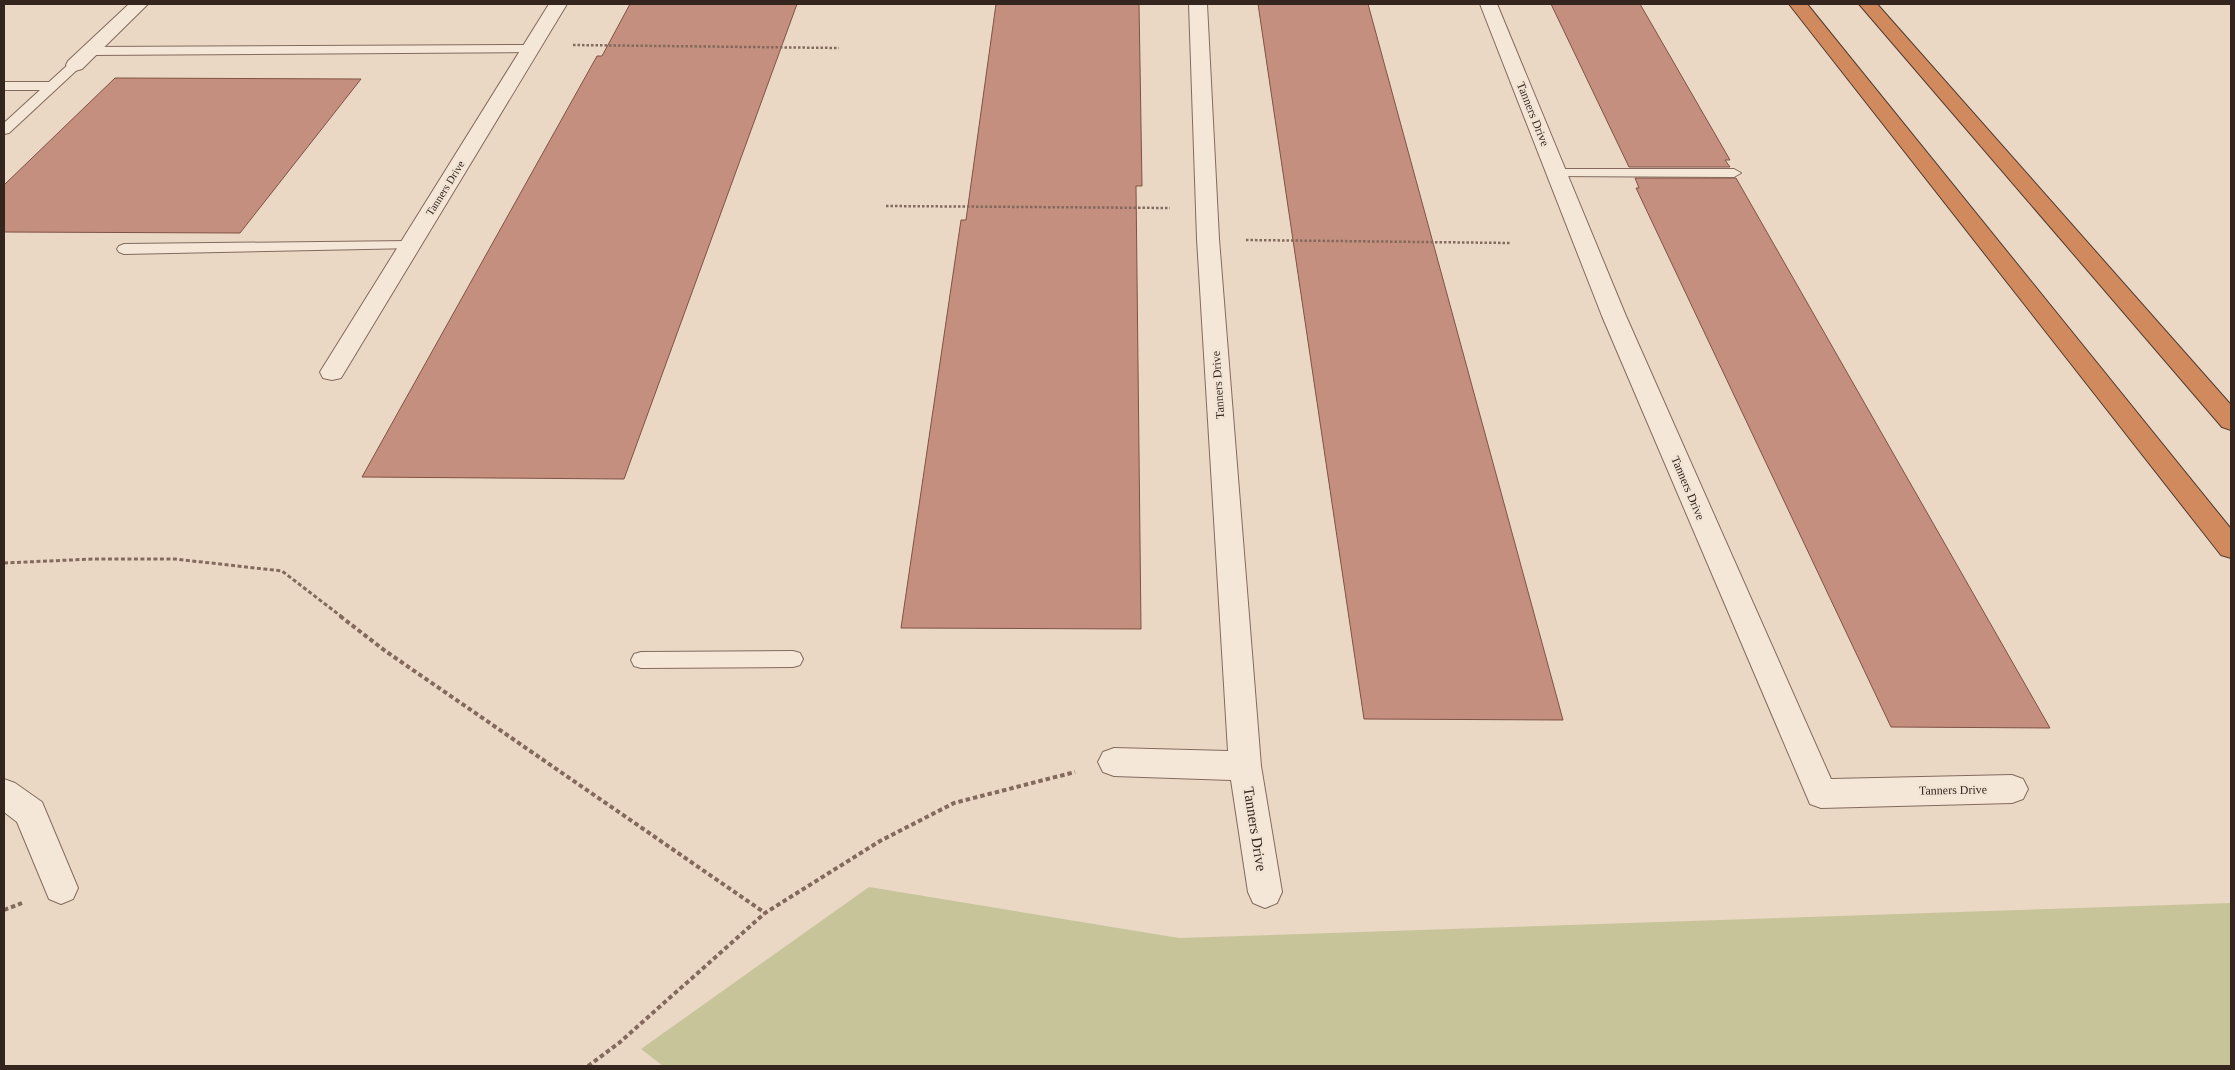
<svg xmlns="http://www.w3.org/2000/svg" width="2235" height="1070" viewBox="0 0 2235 1070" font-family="Georgia,serif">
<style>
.green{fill:#c7c49a}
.building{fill:#c48f7e;stroke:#805245}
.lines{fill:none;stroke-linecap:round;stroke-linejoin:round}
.service-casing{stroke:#836a5d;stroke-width:2}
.minor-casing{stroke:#836a5d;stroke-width:2}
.motorway-casing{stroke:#513a30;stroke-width:2}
.path-far2{stroke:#836a5d;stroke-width:2.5;stroke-dasharray:2.5 2;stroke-linecap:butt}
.path-far1{stroke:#836a5d;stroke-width:3;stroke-dasharray:4 2.5;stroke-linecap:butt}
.path{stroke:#836a5d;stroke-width:4;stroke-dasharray:4.5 3;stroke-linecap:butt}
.service{fill:#f5e7d7;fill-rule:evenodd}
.minor{fill:#f5e7d7;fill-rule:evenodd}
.motorway{fill:#d18a5d;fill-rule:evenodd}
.labels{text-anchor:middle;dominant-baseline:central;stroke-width:4.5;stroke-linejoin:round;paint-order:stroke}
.far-street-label{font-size:11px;fill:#34261f;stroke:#f2e4d4}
.street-label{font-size:12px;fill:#34261f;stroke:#f2e4d4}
.near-street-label{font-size:15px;fill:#34261f;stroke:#f2e4d4}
</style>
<rect width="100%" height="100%" fill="#ead8c5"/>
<!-- green -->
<path class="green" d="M 869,887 L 1179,938 L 2231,903 L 2231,1066 L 663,1066 L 641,1049 Z"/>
<!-- building -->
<path class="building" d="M 630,4 L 797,4 L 624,479 L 362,477 L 597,56 L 602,56 Z
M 996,4 L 1139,4 L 1142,186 L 1136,186 L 1141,629 L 901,628 L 961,220 L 966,220 Z
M 1258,4 L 1368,4 L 1563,720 L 1364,719 Z
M 1551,4 L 1640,4 L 1730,160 L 1725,160 L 1730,167 L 1629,167 Z
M 115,78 L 361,79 L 240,233 L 4,232 L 4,185 Z
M 1635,178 L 1736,178 L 2050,728 L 1891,727 L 1636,188 L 1639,188 Z"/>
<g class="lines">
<defs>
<path id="service" d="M 530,45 L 536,49 L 534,52 L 90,55 L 84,51 L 90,47 Z
M 75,61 L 81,65 L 79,68 L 9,133 L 4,134 L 4,123 L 40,90 L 4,90 L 4,82 L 49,82 L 71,62 Z
M 1557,169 L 1734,169 L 1741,173 L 1734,177 L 1552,176 L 1550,173 Z
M 410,241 L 415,242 L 417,245 L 415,248 L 124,254 L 119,252 L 117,249 L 119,246 L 124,244 Z
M 793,651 L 800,653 L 803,659 L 800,665 L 793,667 L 641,668 L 634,666 L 631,660 L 634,654 L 641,652 Z"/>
<path id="minor" d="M 129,4 L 148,4 L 82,69 L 75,71 L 68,69 L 66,65 L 68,61 Z
M 549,4 L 567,4 L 341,378 L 332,380 L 323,378 L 320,372 Z
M 1189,4 L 1207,4 L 1219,239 L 1261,766 L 1282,892 L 1277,903 L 1265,908 L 1253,903 L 1248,892 L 1231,780 L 1114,776 L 1103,772 L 1098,762 L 1103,752 L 1114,748 L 1228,751 L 1197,239 Z
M 1480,4 L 1497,4 L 1626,316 L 1831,779 L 2012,775 L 2023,779 L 2028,789 L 2023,799 L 2012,803 L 1821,808 L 1810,804 L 1602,316 Z
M 4,779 L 15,783 L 42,802 L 78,888 L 73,899 L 61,904 L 49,899 L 17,822 L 4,812 Z"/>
<path id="motorway" d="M 1789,4 L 1807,4 L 2231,529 L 2231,558 L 2221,555 Z
M 1859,4 L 1877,4 L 2231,405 L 2231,430 L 2222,427 Z"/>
</defs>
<!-- service casing -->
<use href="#service" class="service-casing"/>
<!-- minor casing -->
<use href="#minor" class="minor-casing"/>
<!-- motorway casing -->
<use href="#motorway" class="motorway-casing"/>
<!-- path-far2 -->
<path class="path-far2" d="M 573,45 L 839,48
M 886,206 L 1170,208
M 1246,240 L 1511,243"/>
<!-- path-far1 -->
<path class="path-far1" d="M 4,563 L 93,559 L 175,559 L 282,571 L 342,617"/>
<!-- path -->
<path class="path" d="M 340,616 L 384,650 L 765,913
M 4,910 L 22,903
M 588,1066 L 619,1043 L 765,913 L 880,841 L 954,803 L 1075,772"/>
<!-- service -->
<use href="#service" class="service"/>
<!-- minor -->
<use href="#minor" class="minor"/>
<!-- motorway -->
<use href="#motorway" class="motorway"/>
</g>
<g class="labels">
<!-- far-street labels -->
<g class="far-street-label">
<text transform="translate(445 188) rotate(-58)">Tanners Drive</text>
</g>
<!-- street labels -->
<g class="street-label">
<text transform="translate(1533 114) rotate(68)">Tanners Drive</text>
<text transform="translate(1218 385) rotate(-94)">Tanners Drive</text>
<text transform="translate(1688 488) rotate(67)">Tanners Drive</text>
<text transform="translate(1953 790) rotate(-1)">Tanners Drive</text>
</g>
<!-- near-street labels -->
<g class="near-street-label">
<text transform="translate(1255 829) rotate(81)">Tanners Drive</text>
</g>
</g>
<!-- border -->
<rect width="2235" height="1070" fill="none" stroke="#34261f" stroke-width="10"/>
</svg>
